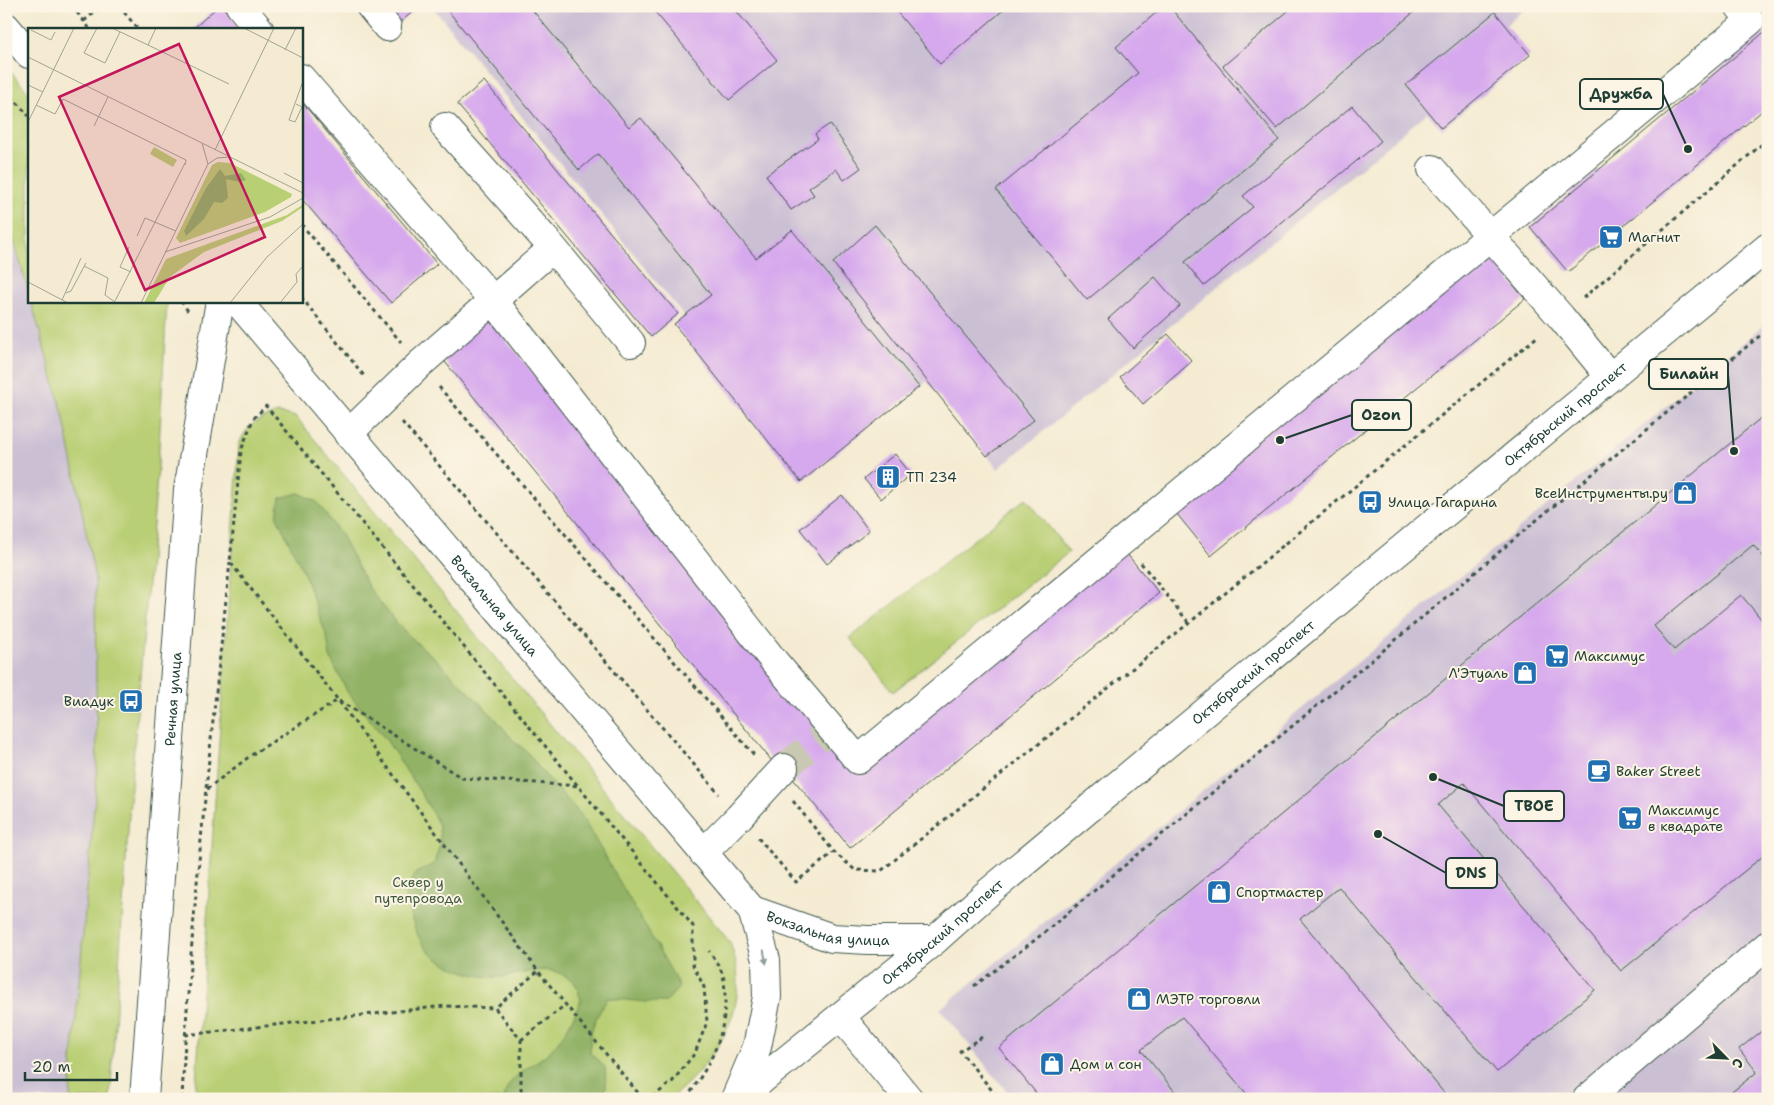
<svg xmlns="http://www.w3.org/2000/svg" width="1774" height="1105" viewBox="0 0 1774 1105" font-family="'Shantell Sans',sans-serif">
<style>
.industrial{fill:#cbbfd4}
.green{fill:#b9cf74;stroke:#6c8654}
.forest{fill:#92b266;stroke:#58784d}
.building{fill:#d6a8ed}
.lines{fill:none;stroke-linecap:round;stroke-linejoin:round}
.minor-tunnel{stroke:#c9c8b2;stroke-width:28;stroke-dasharray:28 14;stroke-linecap:butt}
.minor-casing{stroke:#3f574c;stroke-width:30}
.major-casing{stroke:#3f574c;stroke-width:30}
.path{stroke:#3f574c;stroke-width:3;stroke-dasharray:4 4;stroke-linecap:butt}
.minor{stroke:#fff;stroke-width:28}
.major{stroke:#fff;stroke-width:28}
.oneway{fill:#8f9e9a}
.labels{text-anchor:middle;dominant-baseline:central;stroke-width:4;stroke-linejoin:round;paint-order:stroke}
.poi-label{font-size:14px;fill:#1f3d34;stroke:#fcf5e5;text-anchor:start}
.street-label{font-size:14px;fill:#1f3d34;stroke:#fcf5e5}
.park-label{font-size:14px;fill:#3e5a41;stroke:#fcf5e5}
.inset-road{fill:none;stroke:#9fa593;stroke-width:1}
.view{fill:#c2185b;fill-opacity:0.15;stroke:#c2185b;stroke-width:2.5}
.inset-edge{fill:none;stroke:#1f3d34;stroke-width:2.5}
.leader{fill:none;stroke:#1f3d34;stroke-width:2}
.callout-dot{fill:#1f3d34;stroke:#fcf5e5;stroke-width:2}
.callout{fill:#fcf5e5;stroke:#1f3d34;stroke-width:2}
.callout-label{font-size:15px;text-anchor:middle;font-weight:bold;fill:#1f3d34}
</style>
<rect width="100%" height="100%" fill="#fcf5e5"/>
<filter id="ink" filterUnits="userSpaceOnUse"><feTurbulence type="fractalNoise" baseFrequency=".02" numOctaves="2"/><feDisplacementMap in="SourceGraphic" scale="10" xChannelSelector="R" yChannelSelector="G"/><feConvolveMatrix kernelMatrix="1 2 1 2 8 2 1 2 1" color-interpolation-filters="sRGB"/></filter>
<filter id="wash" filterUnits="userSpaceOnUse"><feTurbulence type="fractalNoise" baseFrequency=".0096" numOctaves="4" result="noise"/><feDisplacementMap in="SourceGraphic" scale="20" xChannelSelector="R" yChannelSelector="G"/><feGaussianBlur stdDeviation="1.12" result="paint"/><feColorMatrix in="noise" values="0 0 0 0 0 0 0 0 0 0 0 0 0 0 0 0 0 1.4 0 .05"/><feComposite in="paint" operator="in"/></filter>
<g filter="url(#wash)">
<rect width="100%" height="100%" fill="#f4ebd2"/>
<!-- industrial -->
<path class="industrial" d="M 432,6 L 1528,6 L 1506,25 L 1529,56 L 1442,129 L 1427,113 L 998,469 L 927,381 L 918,389 L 791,231 L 684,316 Z
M 6,225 L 12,235 L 29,293 L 29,301 L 31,301 L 63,414 L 95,578 L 97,774 L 72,1062 L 70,1099 L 6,1099 Z
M 1768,322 L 1768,1099 L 1013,1099 L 940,1009 Z"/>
<!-- green -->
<path class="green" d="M 6,66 L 29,93 L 29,293 L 12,235 L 6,225 Z
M 31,301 L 167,301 L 158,466 L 132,771 L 110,1099 L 70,1099 L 72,1062 L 97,774 L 95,578 L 63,414 Z
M 278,413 L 296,417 L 730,942 C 732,950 736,959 737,968 C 744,1021 709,1067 670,1099 L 195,1099 L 239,445 C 247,424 257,420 278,413 Z
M 1026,498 L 1069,552 L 893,692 L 850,638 Z"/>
<!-- forest -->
<path class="forest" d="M 299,493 L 317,502 L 341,535 L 369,588 L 394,620 L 408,635 L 438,661 L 495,718 L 512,739 L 527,752 L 540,769 L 581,815 L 670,969 L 679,987 L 666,1002 L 646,1002 L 608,998 C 595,1019 589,1028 590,1053 L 605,1067 L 606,1087 L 600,1099 L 504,1099 C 507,1073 536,1066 551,1050 C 565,1035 573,1019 581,1000 C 579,995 578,987 574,982 C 573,980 568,978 565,976 C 545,963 520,976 498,977 C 475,978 440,966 426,948 C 413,933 410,909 404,891 L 416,873 L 434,864 L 440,844 L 439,825 L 421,793 L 387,741 L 348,693 L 330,657 L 327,637 L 303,571 L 277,517 L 280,498 Z"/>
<g id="blocks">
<!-- building -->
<path class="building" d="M 218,6 L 222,6 L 241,29 L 193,29 Z
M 385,6 L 420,6 L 399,23 Z
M 444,6 L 529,6 L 629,127 L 641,118 L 756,258 L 792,230 L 919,387 L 801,482 L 674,324 L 711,295 L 598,154 L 579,170 Z
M 650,6 L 732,6 L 777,60 L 729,100 Z
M 892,6 L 1008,6 L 940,64 Z
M 1164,6 L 1169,6 L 1279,140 L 1087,300 L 996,190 L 1138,73 L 1116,47 Z
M 1294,6 L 1421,6 L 1277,129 L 1223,66 Z
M 1495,12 L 1530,55 L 1441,128 L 1406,85 Z
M 1768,29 L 1768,106 L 1568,272 L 1530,227 Z
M 484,81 L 678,314 L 651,337 L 457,104 Z
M 301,101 L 437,264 L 391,303 L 301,198 Z
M 1352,106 L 1381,141 L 1204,286 L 1185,262 L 1253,207 L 1243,196 Z
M 830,124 L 861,168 L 844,180 L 836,169 L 809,188 L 814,195 L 791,210 L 766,175 L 818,139 L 815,134 Z
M 875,225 L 1034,420 L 987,456 L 833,263 Z
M 1486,251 L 1525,299 L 1211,556 L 1172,508 Z
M 1155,277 L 1180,306 L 1133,348 L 1108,319 Z
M 488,318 L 822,724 L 853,770 L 1122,548 L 1159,593 L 850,848 L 780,763 L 776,766 L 441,357 Z
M 1168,334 L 1192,361 L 1143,404 L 1120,377 Z
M 1768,412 L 1768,562 L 1753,545 L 1654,626 L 1674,650 L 1741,595 L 1768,627 L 1768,852 L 1621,971 L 1464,783 L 1438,805 L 1595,990 L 1497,1072 L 1339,887 L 1300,919 L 1449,1099 L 1251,1099 L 1182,1017 L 1141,1050 L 1181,1099 L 1041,1099 L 999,1048 Z
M 895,454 L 911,474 L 881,499 L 864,479 Z
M 842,495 L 869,531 L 827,564 L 800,529 Z
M 1768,1026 L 1768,1099 L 1723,1099 L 1757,1072 L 1739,1049 Z"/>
</g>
</g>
<g filter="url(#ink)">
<use href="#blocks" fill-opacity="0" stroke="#3f574c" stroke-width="1"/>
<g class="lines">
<!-- minor-tunnel -->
<path class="minor-tunnel" d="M 784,768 L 824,735"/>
<defs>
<path id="minor" d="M 240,6 L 259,29
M 370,6 L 387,27
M 301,78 L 493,300 L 773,660 L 858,760 L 1750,21 L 1739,6
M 1432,169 L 1561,317 L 1610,377
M 553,248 L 631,343
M 348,434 L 420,364 L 553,248 L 445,127
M 703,853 L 739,817 L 784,768
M 1587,1099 L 1768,945"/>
<g id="major">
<path d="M 6,27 L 29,54"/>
<path id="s1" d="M 237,301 L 752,910 L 766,960 L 767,997 L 757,1047 L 735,1099"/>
<path id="s2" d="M 752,910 L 832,938 L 868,940 L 935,940"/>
<path d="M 841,1017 L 909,1099"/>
<path id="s3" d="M 144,1099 L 188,490 L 220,301"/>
<path id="s4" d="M 738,1099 L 935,940 L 990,891 L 1364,580 L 1768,247"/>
</g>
</defs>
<!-- minor casing -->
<use href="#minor" class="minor-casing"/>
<!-- major casing -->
<use href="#major" class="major-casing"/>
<!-- path -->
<path class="path" d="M 72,6 L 90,29
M 119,6 L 138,29
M 84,21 L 102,6
M 6,90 L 29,116
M 301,224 L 401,342
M 301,297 L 365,377
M 1583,298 L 1768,139
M 181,301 L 188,311
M 439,387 L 755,756
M 402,422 L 719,794
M 1141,563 L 1189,623
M 207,789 L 250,756 L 338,700 L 462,778 L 579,786
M 793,801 L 834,852 L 855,870 L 881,871 L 1189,623 L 1538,336
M 758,838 L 796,882 L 834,852
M 974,986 L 1035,940 L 1385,649 L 1532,524 L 1768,329
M 185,1035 L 445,1006 L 495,1008
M 982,1037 L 960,1051 L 999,1099
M 521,1040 L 565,1005
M 182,1099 C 190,920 211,741 230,562
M 521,1099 L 521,1040 L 495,1008 L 538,971
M 643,1099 L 538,971 L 338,700 L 230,562 L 241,451 L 253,419 L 266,406 L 693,926 L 693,965 L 704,987 L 707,1022 L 695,1053 L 672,1082 L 650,1099
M 686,1099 C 708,1067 724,1042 725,1002 C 725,994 725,984 723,975 C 720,967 714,959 709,951"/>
<!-- minor -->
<use href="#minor" class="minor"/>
<!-- major -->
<use href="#major" class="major"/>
</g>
<!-- one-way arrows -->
<defs><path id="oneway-solid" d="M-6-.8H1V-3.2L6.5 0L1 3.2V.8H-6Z" transform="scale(1.25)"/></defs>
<use class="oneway" href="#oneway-solid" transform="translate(765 957) rotate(79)"/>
</g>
<!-- icons -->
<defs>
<symbol id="supermarket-square" viewBox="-11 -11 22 22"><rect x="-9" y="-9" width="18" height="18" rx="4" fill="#1f6fb2" stroke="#fcf5e5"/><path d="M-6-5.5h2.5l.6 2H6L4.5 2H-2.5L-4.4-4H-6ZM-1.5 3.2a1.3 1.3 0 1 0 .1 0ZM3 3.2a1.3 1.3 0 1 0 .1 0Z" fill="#fff"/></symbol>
<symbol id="building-square" viewBox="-11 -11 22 22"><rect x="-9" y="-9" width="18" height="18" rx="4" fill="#1f6fb2" stroke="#fcf5e5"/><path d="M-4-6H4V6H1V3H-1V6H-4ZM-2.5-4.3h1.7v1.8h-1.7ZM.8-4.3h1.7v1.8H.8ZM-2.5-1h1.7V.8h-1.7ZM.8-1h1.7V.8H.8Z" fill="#fff"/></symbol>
<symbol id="shop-square" viewBox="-11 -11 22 22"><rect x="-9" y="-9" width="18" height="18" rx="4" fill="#1f6fb2" stroke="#fcf5e5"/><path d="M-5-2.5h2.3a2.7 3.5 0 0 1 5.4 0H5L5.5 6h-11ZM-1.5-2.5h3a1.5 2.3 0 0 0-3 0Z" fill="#fff"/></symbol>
<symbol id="bus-square" viewBox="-11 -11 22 22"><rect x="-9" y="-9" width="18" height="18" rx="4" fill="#1f6fb2" stroke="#fcf5e5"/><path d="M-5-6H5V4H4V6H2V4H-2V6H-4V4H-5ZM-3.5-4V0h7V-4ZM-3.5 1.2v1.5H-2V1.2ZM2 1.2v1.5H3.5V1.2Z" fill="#fff"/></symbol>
<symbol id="cafe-square" viewBox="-11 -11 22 22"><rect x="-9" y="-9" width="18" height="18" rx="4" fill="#1f6fb2" stroke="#fcf5e5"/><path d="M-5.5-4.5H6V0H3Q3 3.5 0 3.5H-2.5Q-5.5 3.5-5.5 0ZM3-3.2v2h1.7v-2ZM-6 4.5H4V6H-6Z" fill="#fff"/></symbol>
</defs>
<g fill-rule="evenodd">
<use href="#supermarket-square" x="1597" y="223" width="28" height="28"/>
<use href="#building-square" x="874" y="463" width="28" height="28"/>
<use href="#shop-square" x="1671" y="479" width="28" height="28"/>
<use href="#bus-square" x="1356" y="488" width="28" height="28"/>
<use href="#supermarket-square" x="1543" y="642" width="28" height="28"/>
<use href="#shop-square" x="1511" y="659" width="28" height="28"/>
<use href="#bus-square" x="117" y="687" width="28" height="28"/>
<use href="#cafe-square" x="1585" y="757" width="28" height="28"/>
<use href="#supermarket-square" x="1616" y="804" width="28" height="28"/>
<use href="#shop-square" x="1205" y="878" width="28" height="28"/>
<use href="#shop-square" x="1125" y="985" width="28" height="28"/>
<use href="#shop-square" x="1038" y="1050" width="28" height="28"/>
</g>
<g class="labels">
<!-- poi labels -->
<g class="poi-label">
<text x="1628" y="237">Магнит</text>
<text x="906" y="477">ТП 234</text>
<text x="1668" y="493" text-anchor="end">ВсеИнструменты.ру</text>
<text x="1388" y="502">Улица Гагарина</text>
<text x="1574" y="656">Максимус</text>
<text x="1508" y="673" text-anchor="end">Л'Этуаль</text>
<text x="114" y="701" text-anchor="end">Виадук</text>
<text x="1616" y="771">Baker Street</text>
<text x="1648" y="810">Максимус<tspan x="1648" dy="16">в квадрате</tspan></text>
<text x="1236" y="892">Спортмастер</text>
<text x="1156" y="999">МЭТР торговли</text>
<text x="1070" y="1064">Дом и сон</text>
</g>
<!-- street labels -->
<g class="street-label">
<text stroke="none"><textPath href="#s4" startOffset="1074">Октябрьский проспект</textPath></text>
<text stroke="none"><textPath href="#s1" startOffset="399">Вокзальная улица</textPath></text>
<text stroke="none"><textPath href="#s4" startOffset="669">Октябрьский проспект</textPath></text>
<text stroke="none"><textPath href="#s3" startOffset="401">Речная улица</textPath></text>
<text stroke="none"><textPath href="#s2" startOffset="79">Вокзальная улица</textPath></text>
<text stroke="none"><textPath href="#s4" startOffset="264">Октябрьский проспект</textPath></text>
</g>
<!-- park labels -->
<g class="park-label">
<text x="418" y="882">Сквер у<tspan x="418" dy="16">путепровода</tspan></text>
</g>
</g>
<!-- overview -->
<g transform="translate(28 28)">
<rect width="275" height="275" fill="#f4ebd2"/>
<path d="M 126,119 L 149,132 L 145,139 L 122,126 ZM 190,134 L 202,135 L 264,166 L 263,169 L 237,184 L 152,215 L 148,210 L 184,137 ZM 274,177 L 275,179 L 254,193 L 176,224 L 142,249 L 126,275 L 116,275 L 138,231 L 259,187 Z" fill="#b9cf74"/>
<path d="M 192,141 L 197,148 L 213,145 L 218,152 L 212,154 L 198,151 L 200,170 L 194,175 L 186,174 L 176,191 L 158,208 L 156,203 L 178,160 Z" fill="#92b266"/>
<path class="inset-road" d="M 69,0 L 56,25 L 77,35 L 92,4M 84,0 L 120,17 L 128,0M 216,0 L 275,30M 3,2 L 23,12 L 27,4M 120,17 L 201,56M 257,22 L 268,0M 0,29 L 275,165M 0,57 L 15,64M 268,76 L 274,79 L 267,94 L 261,92 L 275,53M 8,77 L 27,86 L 35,71 L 158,132 L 157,137M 0,94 L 46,0M 66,98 L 80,69M 174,115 L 180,136M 187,122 L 246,0M 256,145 L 275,155M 109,208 L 117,190 L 148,203M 101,219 L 92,239 L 103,244M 137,224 L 242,189 L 275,170M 56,238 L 80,250 L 77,267 L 87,274M 0,254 L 40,275M 38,265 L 43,263 L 58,235M 34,272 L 53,230M 87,273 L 157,135M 113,275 L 180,136 L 189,130 L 201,129M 202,275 L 239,229 L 275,196M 252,275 L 269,254 L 268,246 L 275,238"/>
<path class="view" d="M 151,16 L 237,209 L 117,262 L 31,69 Z"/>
<rect width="275" height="275" class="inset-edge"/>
</g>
<!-- callouts -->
<path class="leader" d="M1688 149L1663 94M1734 451L1728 374M1280 440L1352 415M1433 777L1504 806M1378 834L1446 873"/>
<g class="callout-dot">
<circle cx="1688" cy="149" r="5"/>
<circle cx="1734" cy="451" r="5"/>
<circle cx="1280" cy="440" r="5"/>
<circle cx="1433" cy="777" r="5"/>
<circle cx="1378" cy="834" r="5"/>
</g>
<g class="callout">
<rect x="1580" y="79" width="83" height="30" rx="5"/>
<rect x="1649" y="359" width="79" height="30" rx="5"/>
<rect x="1352" y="400" width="59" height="30" rx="5"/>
<rect x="1504" y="791" width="60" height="30" rx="5"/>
<rect x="1446" y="858" width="51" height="30" rx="5"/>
</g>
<g class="callout-label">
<text x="1621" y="99">Дружба</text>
<text x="1689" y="379">Билайн</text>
<text x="1381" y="420">Ozon</text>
<text x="1534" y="811">ТВОЕ</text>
<text x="1471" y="878">DNS</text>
</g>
<!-- margin -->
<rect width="1774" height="1105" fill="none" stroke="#fcf5e5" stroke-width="25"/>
<!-- north arrow -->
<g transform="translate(1726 1058) rotate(114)" stroke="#fcf5e5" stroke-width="4" paint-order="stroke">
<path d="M0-4L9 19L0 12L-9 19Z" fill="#1f3d34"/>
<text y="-8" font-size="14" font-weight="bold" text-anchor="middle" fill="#1f3d34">С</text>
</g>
<!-- scale -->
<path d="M25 1072v8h92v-8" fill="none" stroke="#1f3d34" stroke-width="2.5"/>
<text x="32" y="1072" font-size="15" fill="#1f3d34" stroke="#fcf5e5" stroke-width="4" paint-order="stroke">20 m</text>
</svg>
